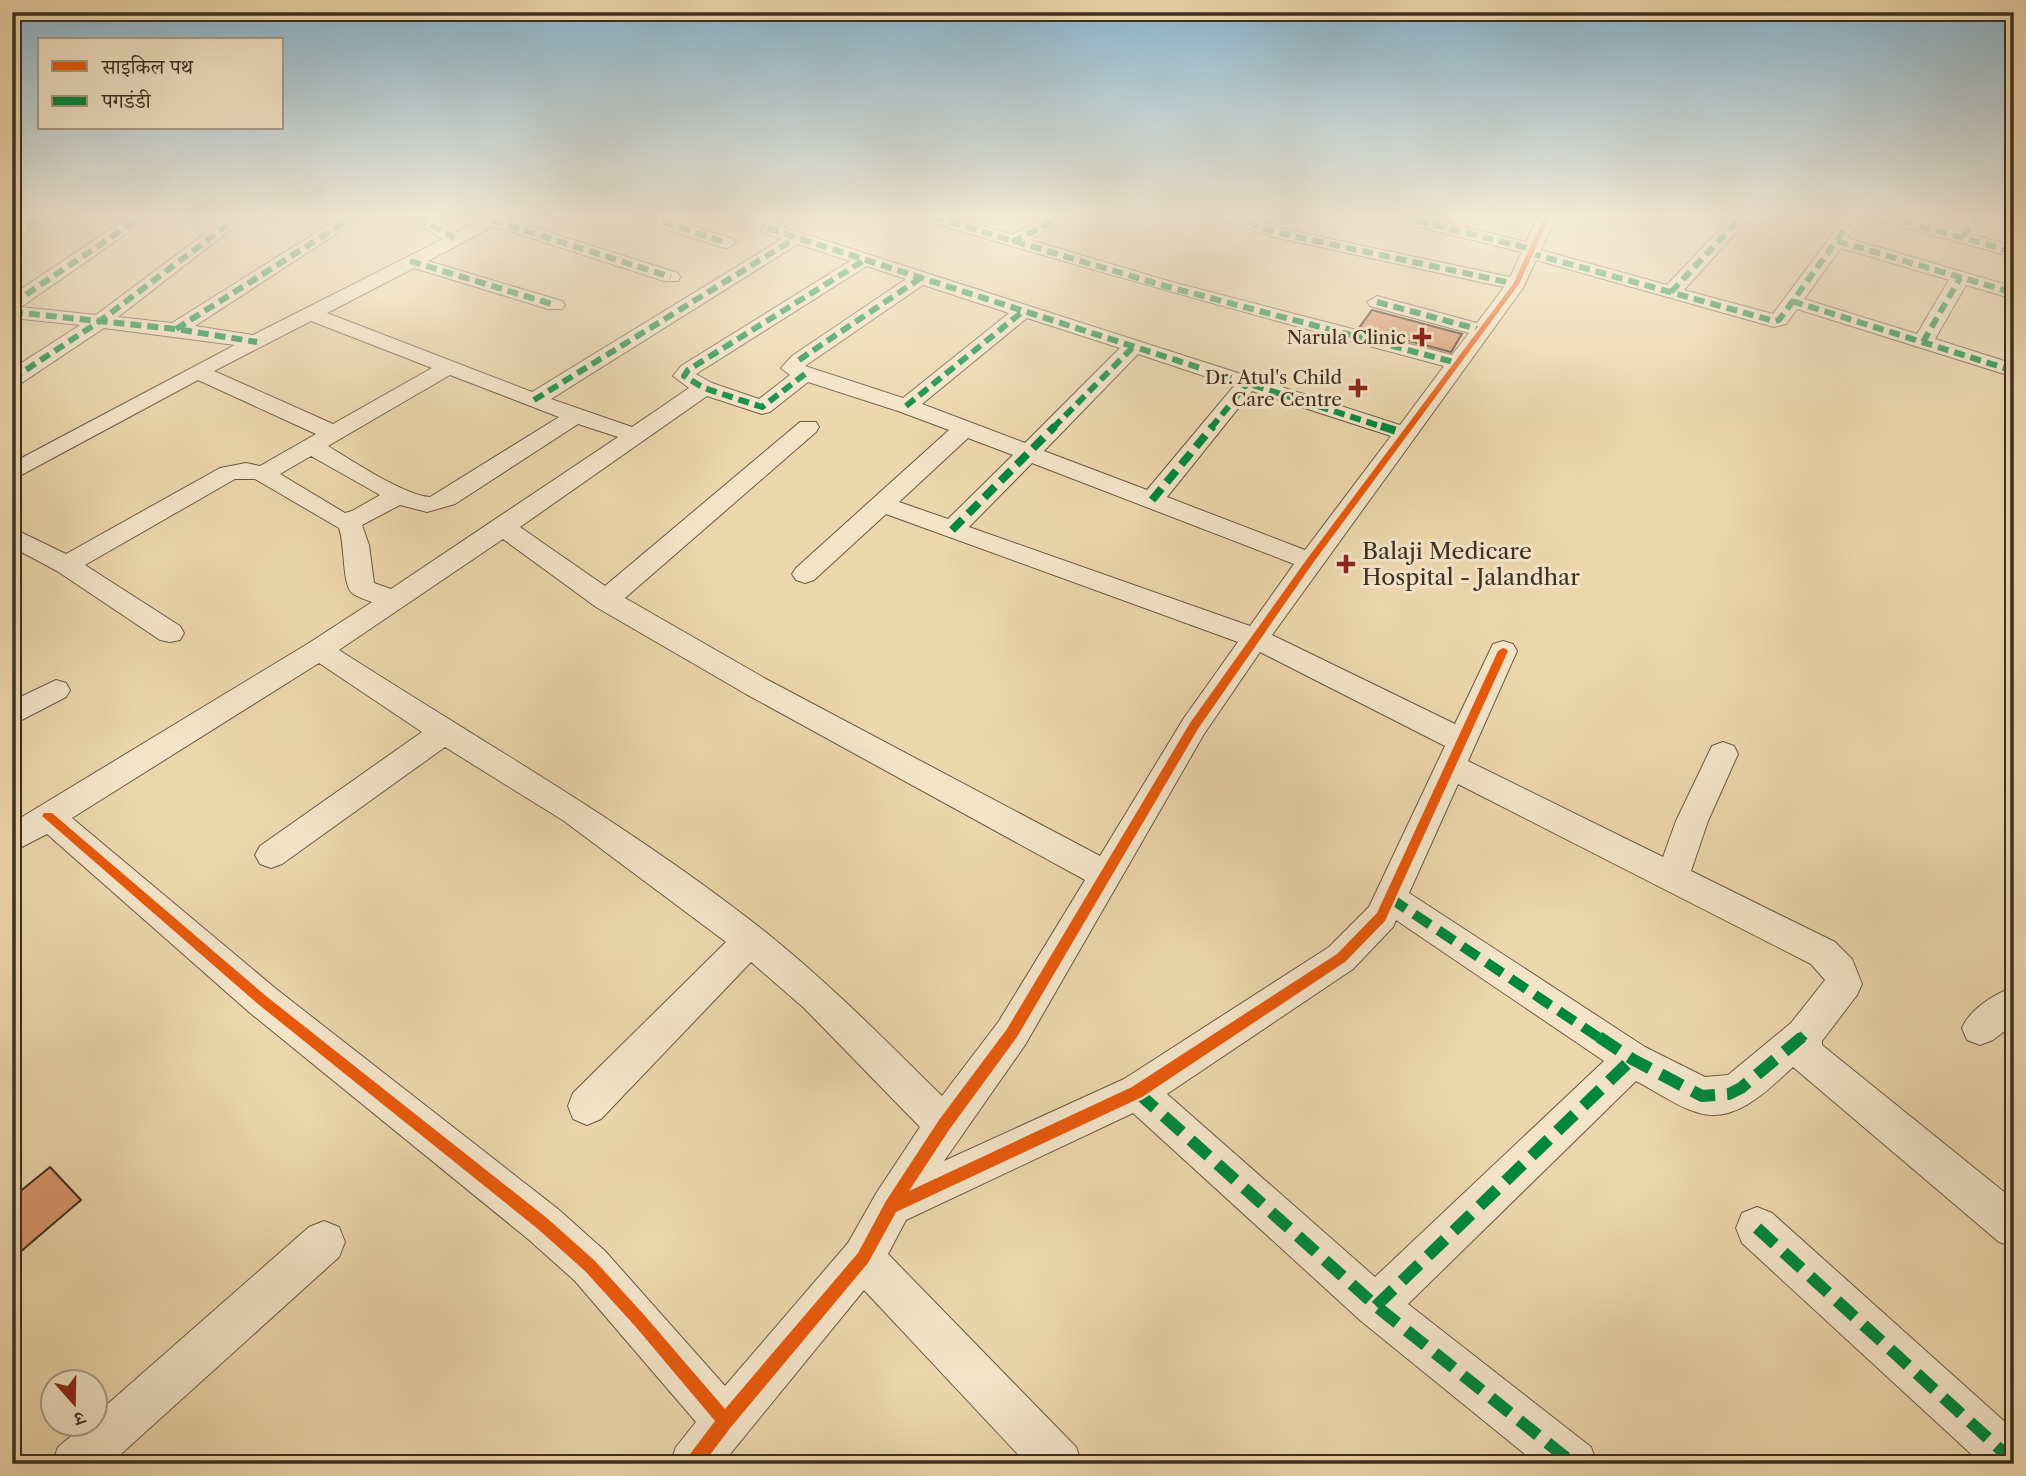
<svg xmlns="http://www.w3.org/2000/svg" width="2026" height="1476" font-family="'Libre Caslon Text','Noto Serif Devanagari',serif">
<style>
.building{fill:#da976c;stroke:#3c2f24;stroke-width:2}
.lines{fill:none;stroke-linecap:round;stroke-linejoin:round}
.minor-casing{stroke:#685946;stroke-width:2}
.minor{fill:#f3e4c8;fill-rule:evenodd}
.quiet-far3{stroke:#00873e;stroke-width:6;stroke-dasharray:11 6;stroke-linecap:butt}
.quiet-far2{stroke:#00873e;stroke-width:8;stroke-dasharray:15 8;stroke-linecap:butt}
.quiet-far1{stroke:#00873e;stroke-width:10;stroke-dasharray:19 10;stroke-linecap:butt}
.quiet{stroke:#00873e;stroke-width:12;stroke-dasharray:24 12;stroke-linecap:butt}
.cycleway-casing{stroke:#f3e4c8;stroke-width:5}
.cycleway{fill:#e8590c;fill-rule:evenodd}
.poi-dot{fill:#8f2418;stroke:#f3e4c8;stroke-width:2.5}
.labels{text-anchor:middle;dominant-baseline:central;stroke-width:6;stroke-linejoin:round;paint-order:stroke}
.far-poi-label{font-size:19px;fill:#3c2f24;stroke:#f3e4c8;text-anchor:end}
.poi-label{font-size:23px;fill:#3c2f24;stroke:#f3e4c8;text-anchor:start}
</style>
<rect width="100%" height="100%" fill="#ecd6ab"/>
<filter id="stains"><feTurbulence type="fractalNoise" baseFrequency=".00286" numOctaves="4"/><feColorMatrix values="0 0 0 0 .2 0 0 0 0 .09 0 0 0 0 .02 0 0 0 .5 -.17"/></filter>
<radialGradient id="worn" r=".72"><stop offset=".6" stop-color="#630" stop-opacity="0"/><stop offset="1" stop-color="#630" stop-opacity=".3"/></radialGradient>
<path class="building" d="M1372 310 1443 329 1462 334 1451 352 1359 328Z
M50 1167 81 1200 12 1259V1198Z"/>
<g class="lines">
<g class="minor-casing">
<path id="minor" d="M32 217H53L12 242V229Z
M129 217H150L21 307 96 315 227 217H247L118 317 172 323 341 217H362L195 326 253 335 443 239 407 217H429L457 232 485 217H508L507 219 678 273 680 277 678 281H664L494 226 428 261 562 301 565 305 562 309H548L414 268 327 313 532 392 782 239 764 233 761 229 774 217H794L783 227 1400 425 1444 366C1271 320 1098 272 927 221L924 217H952L1012 235 1047 217H1070L1030 240 1172 282 1452 355 1469 333 1370 306 1367 302 1377 296 1477 323 1504 287 1274 237 1225 221 1222 217H1248L1279 228 1510 277 1522 252 1394 221 1391 217H1422L1526 242 1538 217H1556L1541 250 1667 285 1731 217H1750L1684 290 1773 314 1839 225 1845 224 1854 229 1847 238 2014 287V299L1966 285 1935 339 2014 364V377L1797 309 1786 324 1774 327 1536 260 1523 288 1272 635 1455 724 1493 644 1503 641 1513 644 1517 651 1468 761 1663 857 1676 821 1712 746 1723 742 1734 746 1738 754 1708 821 1691 871 1835 942 1852 959 1862 984 1857 995 1822 1041V1045L2014 1200V1247L1999 1242 1793 1067C1769 1089 1736 1124 1699 1113 1677 1107 1656 1091 1636 1081L1408 1304 1591 1447 1597 1464H1537L1361 1321 1133 1113 906 1220 888 1254 1076 1447 1082 1464H1027L864 1290 722 1464H670L676 1447 696 1422 575 1281 528 1239 249 1012 47 834 12 852V823L309 643 372 602C366 600 357 597 352 593 342 584 345 544 339 528L255 479H235L85 565 180 626 184 633 180 640 170 642 160 640 57 571 12 547V528L66 554 220 468 246 463 260 466 316 434 198 380 12 480V463L235 345 104 328 20 384 12 385V369L80 325 12 318V295ZM798 244 850 261 681 366 673 376 689 388 632 427 551 399ZM1841 248 1949 280 1917 334 1804 299ZM867 266 906 279 792 356 781 368 790 375 759 399 712 383 696 374ZM923 285 1009 313 903 398 805 366ZM1027 318 1120 348 1025 443 922 404ZM311 321 432 368 333 424 214 371ZM1138 354 1234 386 1147 490 1044 451ZM450 375 559 417 430 497C405 496 351 460 328 446ZM808 382 898 411 949 430 796 568 792 574 796 580 805 583 814 580 886 514 1238 642 1184 718 1100 856 766 679 625 598 816 432 819 427 816 422H800L605 586 520 527 707 396 762 414 770 412ZM1252 391 1391 436 1305 550 1167 497ZM578 424 618 437 391 589 374 583 369 545 362 525 400 505 427 512 455 504ZM968 438 1013 455 948 519 899 502ZM311 456 380 495 352 511 345 513 280 474ZM1032 463 1294 564 1250 626 969 527ZM503 539 596 607 746 694 1085 880 999 1021 942 1096C884 1039 827 981 763 930 630 825 482 742 339 650ZM1260 652 1445 746 1369 907 1329 947 1124 1079 944 1161 1025 1045 1204 734ZM319 663 422 732 260 846 255 855 260 864 271 868 282 864 445 747 564 821 726 942 573 1093 568 1106 573 1119 587 1125 601 1119 751 962 804 1008 920 1127 877 1192 848 1243 725 1386 605 1251 558 1209 275 988 72 818ZM1458 784 1811 964 1825 980 1791 1023 1728 1075 1705 1077 1645 1047 1409 893ZM1396 920 1604 1061 1375 1277 1167 1094 1353 969 1393 927Z
M638 217H665L733 239 736 243 727 248 721 247 641 221Z
M1878 217H1907L2014 246V257L1881 221Z
M56 680 66 683 70 690 66 697 12 725V701Z
M2014 987V1024L1993 1040 1980 1045 1967 1040 1962 1028C1970 1009 1994 994 2014 987Z
M1757 1207 1772 1213 2014 1430V1464H1982L1742 1243 1736 1228 1742 1213Z
M324 1221 339 1227 345 1242 339 1257 110 1464H52L58 1447 86 1424H94V1416L309 1227Z"/>
</g>
<use href="#minor" class="minor"/>
<path class="quiet-far3" d="M416 217 455 238
M647 217 727 243
M785 217 770 229 1386 428
M933 217 1165 286 1457 363
M1231 217 1274 232 1516 284
M1400 217 1532 249
M1887 217 2014 252
M12 219 38 221
M492 220 671 277
M12 237 44 217
M1962 237 1977 217
M1837 241 2014 293
M1012 242 1061 217
M1530 253 1774 321 1779 320 1845 229
M410 261 555 305
M1671 292 1741 217
M1792 301 2014 371
M1377 302 1481 330
M12 304 141 217
M12 312 176 329 257 342
M176 329 353 217
M1923 342 1960 278
M799 360 919 279
M805 374 762 407 704 388 684 376 688 370 863 261
M12 379 100 321 238 217
M534 400 794 239
M906 406 1022 312
M1053 428 1132 348
M1211 428 1246 385"/>
<path class="quiet-far2" d="M1381 426 1406 434
M1152 500 1213 426
M952 530 1055 426"/>
<path class="quiet-far1" d="M1390 898 1601 1039
M1800 1039 1804 1035"/>
<path class="quiet" d="M1599 1037 1632 1059 1702 1096 1729 1094 1741 1088 1802 1037
M1137 1092 1376 1306 1574 1464
M1757 1228 2014 1462
M1376 1306 1632 1059"/>
<g class="cycleway-casing">
<path id="cycleway" d="M1544 217H1550L1519 284 1313 563 1198 729 1017 1037 949 1130 909 1191 1132 1087 1337 954 1377 913 1498 651 1503 648 1506 649 1508 651 1385 921 1345 962 1142 1097 896 1212 868 1263 731 1427 703 1464H685L687 1458 715 1421 635 1326 585 1271 538 1229 258 1004 42 816 44 813H52L266 996 548 1219 595 1261 645 1316 725 1409 858 1253 886 1201 939 1120 1007 1029 1190 723 1307 559 1513 284Z"/>
</g>
<use href="#cycleway" class="cycleway"/>
</g>
<linearGradient id="sky" x2="0" y2="1"><stop stop-color="#88b6d1"/><stop offset="0.51" stop-color="#f6edd9"/><stop offset="1" stop-color="#f6edd9" stop-opacity="0"/></linearGradient>
<rect width="2026" height="424" fill="url(#sky)"/>
<g class="poi-dot">
<path d="M1418.5 326.5h7v7h7v7h-7v7h-7v-7h-7v-7h7z"/>
<path d="M1354.5 377.5h7v7h7v7h-7v7h-7v-7h-7v-7h7z"/>
<path d="M1342.5 553.5h7v7h7v7h-7v7h-7v-7h-7v-7h7z"/>
</g>
<g class="labels">
<g class="far-poi-label">
<text x="1406" y="337">Narula Clinic</text>
<text x="1342" y="377">Dr. Atul's Child<tspan x="1342" dy="22">Care Centre</tspan></text>
</g>
<g class="poi-label">
<text x="1362" y="551">Balaji Medicare<tspan x="1362" dy="26">Hospital - Jalandhar</tspan></text>
</g>
</g>
<rect width="2026" height="1476" fill="none" stroke="#ecd6ab" stroke-width="42"/>
<rect x="14" y="14" width="1998" height="1448" fill="none" stroke="#3c2f24" stroke-width="3.5"/>
<rect x="21" y="21" width="1984" height="1434" fill="none" stroke="#3c2f24" stroke-width="2"/>
<rect x="38" y="38" width="245" height="91" fill="#f3e4c8" stroke="#aa9c86" stroke-width="2"/>
<rect x="52" y="61" width="35" height="10" fill="#e8590c" stroke="#aa9c86" stroke-width="2"/>
<text x="102" y="74" font-size="21" fill="#3c2f24">साइकिल पथ</text>
<rect x="52" y="96" width="35" height="10" fill="#00873e" stroke="#aa9c86" stroke-width="2"/>
<text x="102" y="108" font-size="21" fill="#3c2f24">पगडंडी</text>
<g transform="translate(74 1403) rotate(160)"><circle r="33" fill="#f3e4c8" stroke="#aa9c86" stroke-width="2"/>
<path d="M0-5L12 26L0 18L-12 26Z" fill="#8f2418"/>
<text y="-10" font-size="19" font-weight="bold" text-anchor="middle" fill="#3c2f24">उ</text>
</g>
<rect width="100%" height="100%" filter="url(#stains)"/>
<rect width="100%" height="100%" fill="url(#worn)"/>
</svg>
